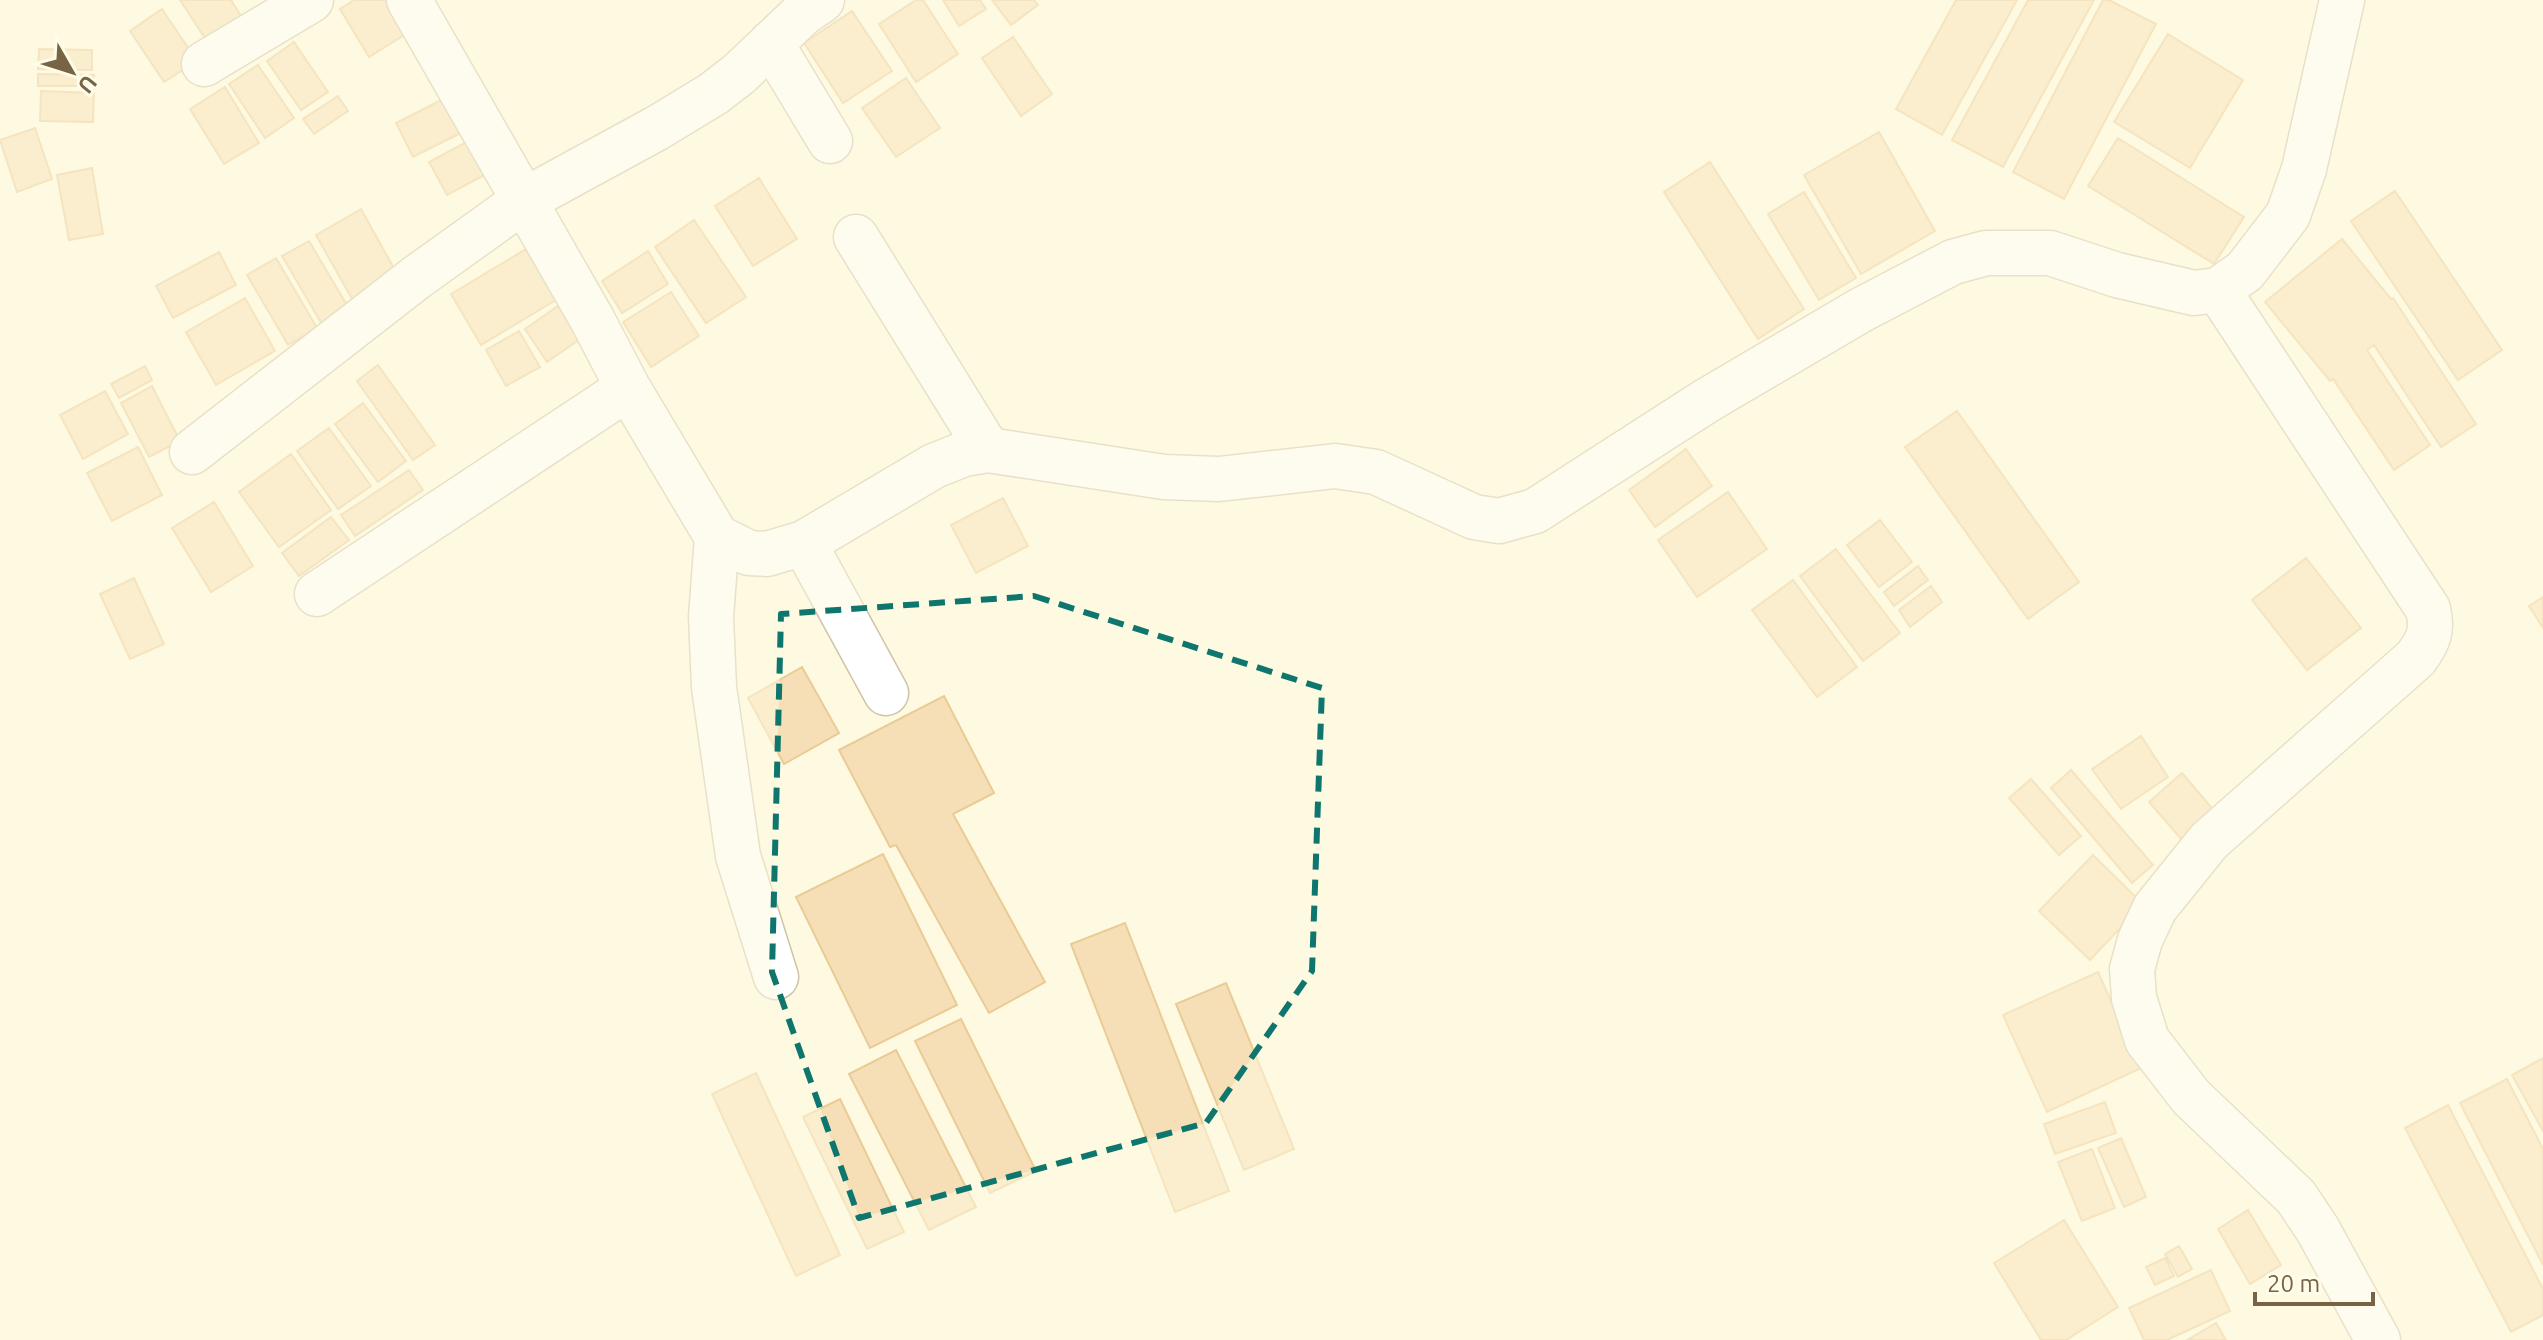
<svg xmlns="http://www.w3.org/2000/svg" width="2543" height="1340" font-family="Ubuntu,sans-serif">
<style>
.building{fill:#f6dfb6;stroke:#eacb95;stroke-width:2}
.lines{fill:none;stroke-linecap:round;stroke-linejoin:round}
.street-casing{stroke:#d0c3a7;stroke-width:47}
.street{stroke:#fff;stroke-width:44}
.marked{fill:none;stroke:#0f766e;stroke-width:6;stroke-dasharray:16 10;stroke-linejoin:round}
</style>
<rect width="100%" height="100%" fill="#fefae1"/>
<path class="building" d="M180 0H231L249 29 214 52Z
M354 0H400L417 27 369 57 340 9Z
M916 0H923L958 54 916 82 879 24Z
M943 0H980L986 9 959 26Z
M992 0H1034L1038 5 1011 25Z
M1956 0H2017L1942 135 1896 109Z
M2028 0H2094L2003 167 1952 140Z
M2103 0H2109L2156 24 2064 199 2013 172Z
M162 9 197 61 164 82 130 31Z
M852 11 892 71 843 103 804 43Z
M2168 34 2243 80 2190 168 2114 122Z
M1013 37 1052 94 1021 116 982 58Z
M294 42 328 92 301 110 267 61Z
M39 49 92 50V70L38 69Z
M258 65 294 118 265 138 229 84Z
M38 74 94 75V86H38Z
M906 78 940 128 896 157 862 108Z
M225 87 259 143 224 164 190 109Z
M41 91 94 93 93 122 40 121Z
M451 95 469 129 413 157 396 123Z
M338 96 348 111 314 134 303 119Z
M35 128 52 179 17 192 0 140Z
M1879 132 1935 231 1861 274 1804 175Z
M476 137 494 170 447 195 429 162Z
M2118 138 2244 217 2214 264 2088 186Z
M1710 162 1804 309 1758 339 1664 192Z
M92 168 103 234 69 240 57 175Z
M759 178 797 239 753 266 715 206Z
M2395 191 2502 350 2458 380 2351 221Z
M1804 192 1856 278 1819 300 1768 214Z
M361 209 401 281 356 306 316 235Z
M694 220 746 297 706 323 655 247Z
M2342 239 2391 299 2393 298 2476 424 2441 447 2374 345 2367 350 2430 445 2394 470 2333 379 2330 381 2265 302Z
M309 241 351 312 324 328 282 256Z
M526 249 556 300 481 345 451 294Z
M648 251 668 284 622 313 602 281Z
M219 252 236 285 173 318 156 286Z
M276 258 317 328 288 345 247 275Z
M671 292 699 336 651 367 623 322Z
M245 298 275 351 216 385 186 332Z
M558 306 580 339 547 362 525 329Z
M519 331 540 367 506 386 486 350Z
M378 365 435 445 413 460 357 381Z
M145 366 152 380 119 398 111 384Z
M152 386 180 441 149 457 121 403Z
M105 391 128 434 83 459 60 415Z
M363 403 406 461 378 482 335 424Z
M1957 411 2079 582 2028 619 1905 447Z
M329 428 371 486 338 509 297 451Z
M138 447 162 495 112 521 87 473Z
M1686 449 1712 486 1655 527 1629 490Z
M291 454 331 510 279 547 239 492Z
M409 470 423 490 355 536 341 515Z
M1728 492 1767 549 1697 597 1658 540Z
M1003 498 1028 546 976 573 951 525Z
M214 502 253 566 211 592 172 528Z
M331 517 349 540 299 576 282 553Z
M1880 520 1912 562 1879 587 1847 545Z
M1836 549 1900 633 1863 661 1800 576Z
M2306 558 2361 628 2307 670 2252 600Z
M1918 566 1928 580 1894 606 1884 592Z
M134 578 164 644 130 659 100 594Z
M1793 580 1857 667 1817 697 1752 610Z
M1931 586 1942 602 1910 627 1899 610Z
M2543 597V628L2529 606Z
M802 667 839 733 784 764 748 698Z
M944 696 994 793 953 814 1045 982 989 1013 896 845 890 847 839 750Z
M2141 736 2168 777 2121 809 2092 769Z
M2071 770 2153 865 2132 883 2051 788Z
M2182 773 2216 813 2183 841 2149 802Z
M2031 779 2081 836 2059 855 2009 798Z
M883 854 957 1005 870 1048 796 897Z
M2093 855 2143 904 2090 960 2039 911Z
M1125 923 1229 1191 1175 1212 1071 944Z
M2098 972 2141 1068 2047 1112 2003 1015Z
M1226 983 1294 1149 1244 1170 1176 1004Z
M961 1019 1036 1171 990 1193 915 1041Z
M896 1050 976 1207 929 1230 849 1074Z
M2543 1058V1131L2512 1075Z
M756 1073 840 1255 796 1276 712 1094Z
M2507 1079 2543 1149V1265L2460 1103Z
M840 1099 904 1232 867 1249 803 1117Z
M2105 1102 2116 1133 2055 1154 2044 1124Z
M2448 1105 2543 1289V1315L2511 1332 2405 1128Z
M2121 1138 2146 1197 2124 1207 2098 1148Z
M2092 1149 2115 1208 2082 1221 2058 1162Z
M2248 1210 2281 1265 2250 1284 2218 1229Z
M2064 1220 2118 1307 2066 1340H2041L1994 1263Z
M2179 1246 2192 1269 2178 1277 2165 1254Z
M2165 1258 2174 1276 2155 1285 2146 1267Z
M2211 1270 2230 1311 2167 1340H2144L2129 1308Z
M2216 1323 2226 1340H2187Z"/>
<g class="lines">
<g class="street-casing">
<path id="street" d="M409 0 592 319 628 388 717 537 749 553 767 554 804 543 934 466 964 454 988 450 1164 477 1219 479 1335 466 1376 472 1474 517 1499 521 1535 511 1706 401 1861 310 1953 262 1986 253H2050L2117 275 2194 293 2218 290 2245 271 2288 215 2304 169 2342 0
M771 43 830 141
M204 64 311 0
M856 237 988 450
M2218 290 2428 609C2433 630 2429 640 2416 658L2209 841 2155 908 2140 940 2132 969 2134 998 2147 1040 2191 1097 2296 1197 2318 1230 2378 1340
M192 452 417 277 523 201 657 128 713 94 739 74 803 13 822 0
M717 537 711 617 714 687 738 856 776 977
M804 543 886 693
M317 594 628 388"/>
</g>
<use href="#street" class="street"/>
</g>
<path d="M0 0H2543V1340H0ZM1034 596 1322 688 1312 971 1206 1123 859 1218 772 972 781 614Z" fill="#fefae1" fill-opacity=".55" fill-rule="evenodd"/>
<path class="marked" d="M1034 596 1322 688 1312 971 1206 1123 859 1218 772 972 781 614Z"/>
<g transform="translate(72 72) rotate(129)" stroke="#fffce9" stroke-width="6" paint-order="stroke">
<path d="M0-6L14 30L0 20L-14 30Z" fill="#786445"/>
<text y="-12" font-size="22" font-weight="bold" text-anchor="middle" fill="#786445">U</text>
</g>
<path d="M2255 1292v12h118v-12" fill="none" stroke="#786445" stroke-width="4"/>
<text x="2267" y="1292" font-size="24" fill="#786445" stroke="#fffce9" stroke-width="6" paint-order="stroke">20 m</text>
</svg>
